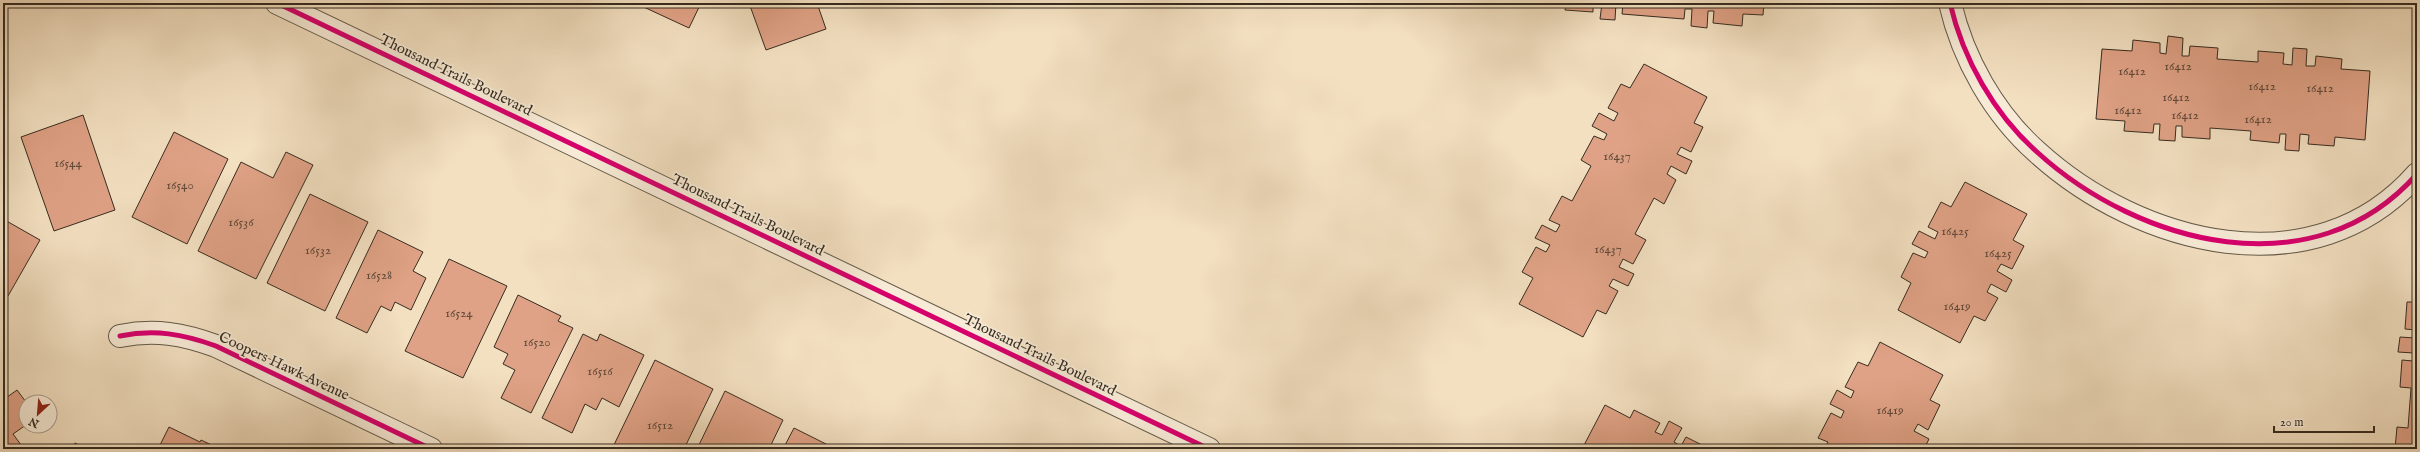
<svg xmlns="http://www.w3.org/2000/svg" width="2420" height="452" font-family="'IM FELL English',serif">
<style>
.building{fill:#e0a286;stroke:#362c20}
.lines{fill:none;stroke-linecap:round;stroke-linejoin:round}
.street-casing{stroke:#655948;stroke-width:24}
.street{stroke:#f7ebd7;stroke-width:22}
.cycleway-casing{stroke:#f7ebd7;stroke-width:8}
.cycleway{stroke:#d6006c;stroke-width:5}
.labels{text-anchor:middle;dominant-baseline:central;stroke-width:3.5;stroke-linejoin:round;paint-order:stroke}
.number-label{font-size:13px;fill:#604a3a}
.street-label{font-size:15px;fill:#362c20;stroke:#f7ebd7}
</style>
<rect width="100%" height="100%" fill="#f3e0c1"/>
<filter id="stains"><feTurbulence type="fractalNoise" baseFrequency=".005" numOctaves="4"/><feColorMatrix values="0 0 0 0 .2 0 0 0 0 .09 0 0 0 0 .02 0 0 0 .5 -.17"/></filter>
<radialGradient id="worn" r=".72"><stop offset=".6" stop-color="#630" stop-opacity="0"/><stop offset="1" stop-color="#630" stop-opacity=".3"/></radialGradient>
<path class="building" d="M635 3H701L689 28Z
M749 3H817L826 29 766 50Z
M1566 3H1593V12L1565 10Z
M1602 3H1616L1615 20 1600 19Z
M1619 3H1764L1763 15 1743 14 1742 26 1713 23 1714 11H1708L1707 28 1691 26 1692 9H1685L1684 19 1622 14 1623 4Z
M2168 36 2183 38 2182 56H2189L2190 46 2218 48 2217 59 2258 62V51L2284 53 2283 64 2292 65 2293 48 2307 49 2306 66H2315L2316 56 2342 59 2341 69 2370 71 2365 140 2335 137 2334 146 2308 144 2309 135 2300 134 2299 151 2285 150 2286 134H2280L2279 143 2250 140 2251 131 2210 128V139L2182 137V126H2176L2175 141 2159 140 2160 124H2154L2153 133 2124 131 2125 121 2096 119 2102 49 2132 51 2133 40 2160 43V53L2166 54Z
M1644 64 1707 97 1694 123 1703 127 1691 152 1681 147 1677 154 1692 161 1686 174 1671 166 1667 174 1676 180 1664 204 1654 198 1635 234 1646 240 1633 264 1623 259 1619 267 1634 274 1628 286 1613 279 1609 286 1618 291 1606 314 1597 310 1583 337 1519 304 1533 278 1522 272 1536 247 1546 252 1550 245 1535 238 1542 225 1556 232 1560 225 1549 220 1562 196 1572 201 1591 166 1581 160 1594 136 1604 140 1607 134 1592 126 1599 113 1614 121 1618 113 1608 108 1621 84 1630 88Z
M83 115 115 210 54 231 21 137Z
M174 132 228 159 187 244 132 217Z
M286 152 313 165 256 279 198 251 241 162 273 178Z
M1965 182 2027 214 2013 240 2024 246 2012 269 2001 264 1997 271 2012 280 2006 292 1991 284 1987 292 1998 298 1985 321 1974 316 1960 343 1898 310 1911 283 1901 277 1913 253 1925 258 1928 252 1912 244 1919 231 1935 239 1938 232 1928 227 1941 202 1951 207Z
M310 194 368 222 325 311 267 283Z
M3 219 40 240 8 296 3 293Z
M378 230 423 252 413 271 426 278 411 310 395 302 391 311 381 306 367 333 336 318Z
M449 259 507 286 463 378 405 351Z
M518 295 561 316 558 321 573 328 531 413 501 398 515 370 503 364 508 354 494 347Z
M2407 302H2417V449H2395L2397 427 2408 428 2411 388 2400 387 2402 360 2413 361 2414 353 2398 352 2400 337 2415 338 2416 330 2405 329Z
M3 320H5L4 353H3Z
M583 334 597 341 600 334 644 355 619 407 602 398 596 410 585 404 572 433 542 418Z
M1880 342 1943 375 1930 400 1940 405 1928 430 1918 424 1914 431 1929 439 1924 449H1917L1907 444 1904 449H1824L1828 442 1818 438 1831 413 1841 418 1844 411 1830 404 1837 390 1851 398 1854 391 1845 387 1858 362 1868 366Z
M655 360 713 389 684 449H612Z
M17 390 26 402V425L13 434 24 449H3V400Z
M725 391 783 420 769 449H697Z
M1605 405 1630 418 1634 410 1660 423 1655 432 1662 435 1669 421 1682 428 1674 442 1681 446 1686 437 1710 449H1582Z
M169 427 200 442 201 440 220 449H158Z
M794 428 836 449H783Z
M75 443 87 449H72Z"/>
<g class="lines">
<g class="street-casing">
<path id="street" d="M277 3 1209 449
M1950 3C1963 59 1994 114 2037 152 2139 245 2314 291 2417 174
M120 336C155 329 183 334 216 346L431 449"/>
</g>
<use href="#street" class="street"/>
<g class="cycleway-casing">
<path id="cycleway" d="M277 3 1209 449
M1950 3C1963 59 1994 114 2037 152 2139 245 2314 291 2417 174
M120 336C155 329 183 334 216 346L431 449"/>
</g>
<use href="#cycleway" class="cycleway"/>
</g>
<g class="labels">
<g class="number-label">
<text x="2178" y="66">16412</text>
<text x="2132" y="71">16412</text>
<text x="2262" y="86">16412</text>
<text x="2320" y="88">16412</text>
<text x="2176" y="97">16412</text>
<text x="2128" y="110">16412</text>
<text x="2185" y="115">16412</text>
<text x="2258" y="119">16412</text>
<text x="1617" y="156">16437</text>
<text x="68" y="163">16544</text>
<text x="180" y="185">16540</text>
<text x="241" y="222">16536</text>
<text x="1955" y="231">16425</text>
<text x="1608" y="249">16437</text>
<text x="318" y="250">16532</text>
<text x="1998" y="253">16425</text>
<text x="379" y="275">16528</text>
<text x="1957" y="306">16419</text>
<text x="459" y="313">16524</text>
<text x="537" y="342">16520</text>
<text x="600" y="371">16516</text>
<text x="1890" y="410">16419</text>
<text x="660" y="425">16512</text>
</g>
<g class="street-label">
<text transform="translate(456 75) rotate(26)">Thousand Trails Boulevard</text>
<text transform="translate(748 215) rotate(26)">Thousand Trails Boulevard</text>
<text transform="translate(1040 355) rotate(26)">Thousand Trails Boulevard</text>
<text transform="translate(284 366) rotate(25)">Coopers Hawk Avenue</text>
</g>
</g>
<rect width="2420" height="452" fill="none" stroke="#f3e0c1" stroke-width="16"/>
<rect x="4" y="4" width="2412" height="444" fill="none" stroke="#362c20" stroke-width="2"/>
<rect x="8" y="8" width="2404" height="436" fill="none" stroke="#362c20"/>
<g transform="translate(38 414) rotate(206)"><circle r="19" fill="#f7ebd7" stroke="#aa9f8e"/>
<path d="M0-3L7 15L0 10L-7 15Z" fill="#8f2418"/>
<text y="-6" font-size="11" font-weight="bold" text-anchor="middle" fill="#362c20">N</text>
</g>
<path d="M2274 426v6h100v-6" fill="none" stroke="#362c20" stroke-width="2"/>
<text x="2280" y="426" font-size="12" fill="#362c20" stroke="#f7ebd7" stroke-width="3" paint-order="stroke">20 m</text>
<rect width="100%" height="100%" filter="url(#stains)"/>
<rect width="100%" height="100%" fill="url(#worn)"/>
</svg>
